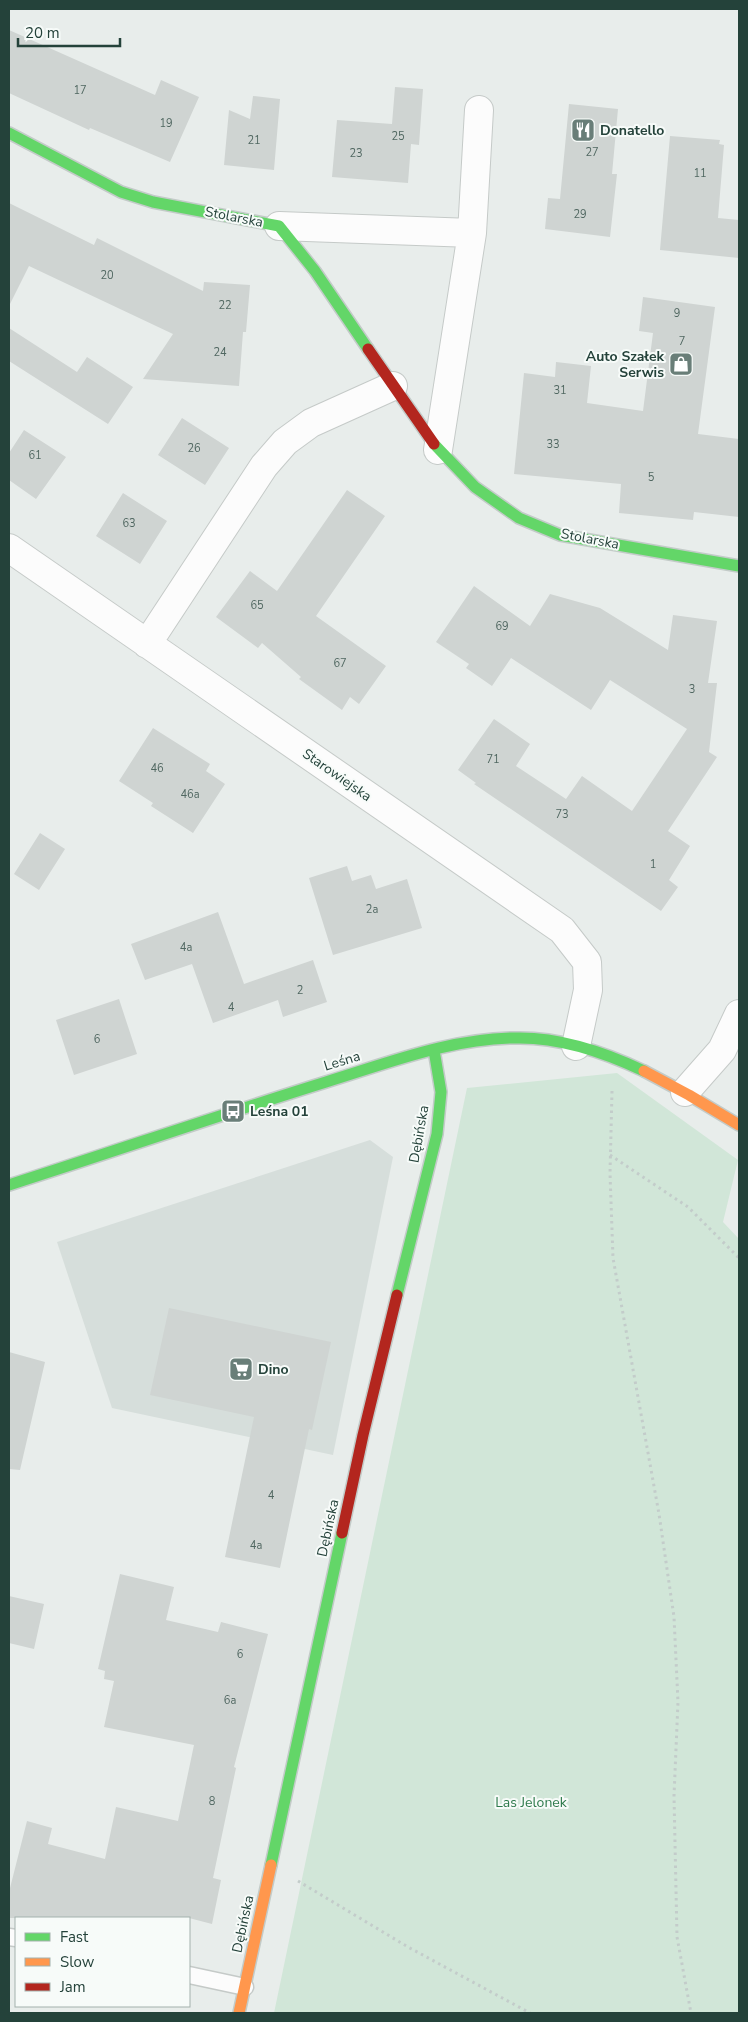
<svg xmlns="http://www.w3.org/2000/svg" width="748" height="2022" font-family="'Nunito Sans',sans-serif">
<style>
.built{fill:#d6dedb}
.green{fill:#d1e6d8}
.building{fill:#cfd4d2}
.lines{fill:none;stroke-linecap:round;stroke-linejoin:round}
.lane-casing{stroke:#c5cac8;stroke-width:19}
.street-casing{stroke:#c5cac8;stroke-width:30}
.fast-casing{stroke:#c3cbc8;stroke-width:14}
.slow-casing{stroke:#c3cbc8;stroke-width:14}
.jam-casing{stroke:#c3cbc8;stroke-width:14}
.path{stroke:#c3ccca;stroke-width:3;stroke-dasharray:2.5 4;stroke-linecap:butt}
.lane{stroke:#fcfcfc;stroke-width:16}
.street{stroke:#fcfcfc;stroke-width:28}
.fast{stroke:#63d668;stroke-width:11}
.slow{stroke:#ff974d;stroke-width:11}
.jam{stroke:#b3261e;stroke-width:11}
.labels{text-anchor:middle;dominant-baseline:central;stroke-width:4;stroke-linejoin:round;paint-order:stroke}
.number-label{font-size:11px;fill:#506761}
.poi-label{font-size:14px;font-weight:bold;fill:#24423a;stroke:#f7fbf9;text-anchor:start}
.street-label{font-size:14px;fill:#24423a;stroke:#f7fbf9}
.park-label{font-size:14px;fill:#2d7a4b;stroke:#f7fbf9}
</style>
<rect width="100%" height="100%" fill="#e8edeb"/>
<path class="built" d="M370 1140 393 1157 333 1455 112 1408 57 1242Z"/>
<path class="green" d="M617 1073 738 1160 723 1222 739 1239V2013H274L467 1088Z"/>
<path class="building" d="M9 30 155 95 161 80 199 97 170 162 90 128 89 130 9 93Z
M395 87 423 89 419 145 411 144 408 183 332 177 337 120 392 124Z
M253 96 280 99 274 170 224 165 229 110 250 119Z
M569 104 618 109 612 174H617L610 237 545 229 548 198 560 199Z
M670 136 720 140 719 144 724 145 718 218 739 220V258L660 250Z
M9 203 94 245 97 238 203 291 204 282 250 285 246 332H243L239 386 143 379 173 334 29 266 9 306Z
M643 297 715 307 698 434 739 439V517L694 512 693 520 619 513 621 484 514 474 524 373 555 377 556 362 591 366 587 403 643 411 653 333 639 331Z
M9 328 77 372 87 357 133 387 108 424 9 361Z
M182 418 229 448 205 485 158 455Z
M24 430 66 457 36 499 9 480V453Z
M347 490 385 516 316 616 386 666 359 704 350 697 342 710 299 679 301 677 262 643 258 648 216 617 250 571 277 591Z
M123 493 167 521 140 564 96 536Z
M474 586 530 626 550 594 600 608 668 650 673 615 717 621 708 683H717L709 752 717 757 668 831 690 846 669 880 678 887 661 911 474 784 476 783 458 770 494 719 530 744 516 766 566 799 582 776 632 811 687 729 610 680 591 710 511 658 492 686 466 668 469 664 436 642Z
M153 728 210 764 206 771 225 784 193 833 151 806 153 803 119 781Z
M40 833 65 849 39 890 14 874Z
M347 866 352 881 371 875 376 889 407 879 422 928 333 955 309 878Z
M218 912 244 984 313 960 327 1002 283 1017 278 1000 213 1023 192 964 145 980 131 944Z
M119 999 137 1054 74 1075 56 1020Z
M169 1308 331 1342 312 1430 309 1429 280 1568 225 1557 254 1417 150 1395Z
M9 1352 45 1362 20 1470 9 1469Z
M120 1574 174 1587 166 1620 218 1632 221 1622 268 1634 234 1767 236 1768 213 1878 221 1880 212 1924 189 1918H9V1892L27 1821 52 1828 48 1844 105 1859 116 1807 178 1821 194 1745 104 1727 114 1681 104 1679 105 1671 98 1669Z
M9 1596 44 1604 34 1649 9 1643Z"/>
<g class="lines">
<g class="lane-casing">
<path id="lane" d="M9 1937 16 1938
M189 1975 245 1987"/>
</g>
<g class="street-casing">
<path id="street" d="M279 226 472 233
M438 450 472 233 479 110
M9 548 562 930 587 962 588 990 576 1046
M147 644 264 466 285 442 311 423 393 386
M685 1092 722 1050 739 1014"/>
</g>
<g class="fast-casing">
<path id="fast" d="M9 133 121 192 153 202 279 226 315 271 368 349
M434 444 475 487 519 518 560 535 739 566
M9 1185C115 1151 220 1115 326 1082 388 1063 454 1037 520 1038 562 1038 606 1053 644 1071
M397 1295 437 1134 441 1092 434 1050
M271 1865 342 1533"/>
</g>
<g class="slow-casing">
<path id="slow" d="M644 1071 689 1095 739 1125
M239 2013 271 1865"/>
</g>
<g class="jam-casing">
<path id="jam" d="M368 349 434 444
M342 1533 363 1435 397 1295"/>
</g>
<path class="path" d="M612 1091 610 1173 613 1258 659 1514 674 1617 678 1702 674 1796 677 1937 691 2013
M610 1155 688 1207 739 1258
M298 1881 408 1947 530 2013"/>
<use href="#lane" class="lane"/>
<use href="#street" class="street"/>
<use href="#fast" class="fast"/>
<use href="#slow" class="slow"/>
<use href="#jam" class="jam"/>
</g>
<defs>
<g id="restaurant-square" transform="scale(1.25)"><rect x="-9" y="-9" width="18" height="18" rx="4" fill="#697e78" stroke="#f7fbf9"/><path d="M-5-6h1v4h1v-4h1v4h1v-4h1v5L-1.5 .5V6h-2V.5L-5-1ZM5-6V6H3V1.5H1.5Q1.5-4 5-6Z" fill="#fff"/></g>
<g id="shop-square" transform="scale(1.25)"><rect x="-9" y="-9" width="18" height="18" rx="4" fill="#697e78" stroke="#f7fbf9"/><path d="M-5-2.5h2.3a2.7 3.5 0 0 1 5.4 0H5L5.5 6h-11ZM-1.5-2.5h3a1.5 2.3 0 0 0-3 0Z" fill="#fff"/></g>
<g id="bus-square" transform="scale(1.25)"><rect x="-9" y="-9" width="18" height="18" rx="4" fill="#697e78" stroke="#f7fbf9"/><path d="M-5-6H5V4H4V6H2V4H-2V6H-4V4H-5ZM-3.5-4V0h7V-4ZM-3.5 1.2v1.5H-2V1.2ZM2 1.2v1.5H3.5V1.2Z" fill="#fff"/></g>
<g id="supermarket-square" transform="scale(1.25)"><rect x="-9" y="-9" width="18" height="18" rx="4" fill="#697e78" stroke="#f7fbf9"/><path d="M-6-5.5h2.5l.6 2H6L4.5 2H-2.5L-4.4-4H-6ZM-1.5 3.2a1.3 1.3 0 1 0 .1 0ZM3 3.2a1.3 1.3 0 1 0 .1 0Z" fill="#fff"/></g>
</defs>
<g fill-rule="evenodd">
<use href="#restaurant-square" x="583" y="130"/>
<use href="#shop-square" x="681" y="364"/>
<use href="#bus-square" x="233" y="1111"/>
<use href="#supermarket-square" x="241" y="1369"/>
</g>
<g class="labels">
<g class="number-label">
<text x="80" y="90">17</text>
<text x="166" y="123">19</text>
<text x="398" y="136">25</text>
<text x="254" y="140">21</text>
<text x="592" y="152">27</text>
<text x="356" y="153">23</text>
<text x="700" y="173">11</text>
<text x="580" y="214">29</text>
<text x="107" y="275">20</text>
<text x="225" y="305">22</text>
<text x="677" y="313">9</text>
<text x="682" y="341">7</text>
<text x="220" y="352">24</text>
<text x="560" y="390">31</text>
<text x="553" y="444">33</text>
<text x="194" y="448">26</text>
<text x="35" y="455">61</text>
<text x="651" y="477">5</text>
<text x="129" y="523">63</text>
<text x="257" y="605">65</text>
<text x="502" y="626">69</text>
<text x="340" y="663">67</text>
<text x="692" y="689">3</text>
<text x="493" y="759">71</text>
<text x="157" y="768">46</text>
<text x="190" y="794">46a</text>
<text x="562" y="814">73</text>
<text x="653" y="864">1</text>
<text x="372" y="909">2a</text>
<text x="186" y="947">4a</text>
<text x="300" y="990">2</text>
<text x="231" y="1007">4</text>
<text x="97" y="1039">6</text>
<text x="271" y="1495">4</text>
<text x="256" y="1545">4a</text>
<text x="240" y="1654">6</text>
<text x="230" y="1700">6a</text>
<text x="212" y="1801">8</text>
</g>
<g class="poi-label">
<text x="600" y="130">Donatello</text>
<text x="664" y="356" text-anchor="end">Auto Szałek<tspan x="664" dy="16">Serwis</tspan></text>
<text x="250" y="1111">Leśna 01</text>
<text x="258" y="1369">Dino</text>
</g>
<g class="street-label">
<text transform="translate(234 217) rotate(11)">Stolarska</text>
<text transform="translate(590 539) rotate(11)">Stolarska</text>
<text transform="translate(337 775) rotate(35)">Starowiejska</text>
<text transform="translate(342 1061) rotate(-17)">Leśna</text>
<text transform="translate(419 1134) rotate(-80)">Dębińska</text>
<text transform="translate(328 1528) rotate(-78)">Dębińska</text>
<text transform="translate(243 1924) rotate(-78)">Dębińska</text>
</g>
<g class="park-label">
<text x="531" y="1802">Las Jelonek</text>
</g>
</g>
<rect width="748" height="2022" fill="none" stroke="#24423a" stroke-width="20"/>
<rect x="15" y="1917" width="175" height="90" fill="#f7fbf9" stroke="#a3b1ad"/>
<rect x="25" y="1933" width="25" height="8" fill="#63d668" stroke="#a3b1ad"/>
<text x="60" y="1942" font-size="15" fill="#24423a">Fast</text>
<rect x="25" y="1958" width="25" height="8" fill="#ff974d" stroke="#a3b1ad"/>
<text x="60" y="1967" font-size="15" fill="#24423a">Slow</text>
<rect x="25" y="1983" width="25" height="8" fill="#b3261e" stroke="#a3b1ad"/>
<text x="60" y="1992" font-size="15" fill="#24423a">Jam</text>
<path d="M18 38v8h102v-8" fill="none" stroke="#24423a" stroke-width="2.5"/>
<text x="25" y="38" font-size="15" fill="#24423a" stroke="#f7fbf9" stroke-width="4" paint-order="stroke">20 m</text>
</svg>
